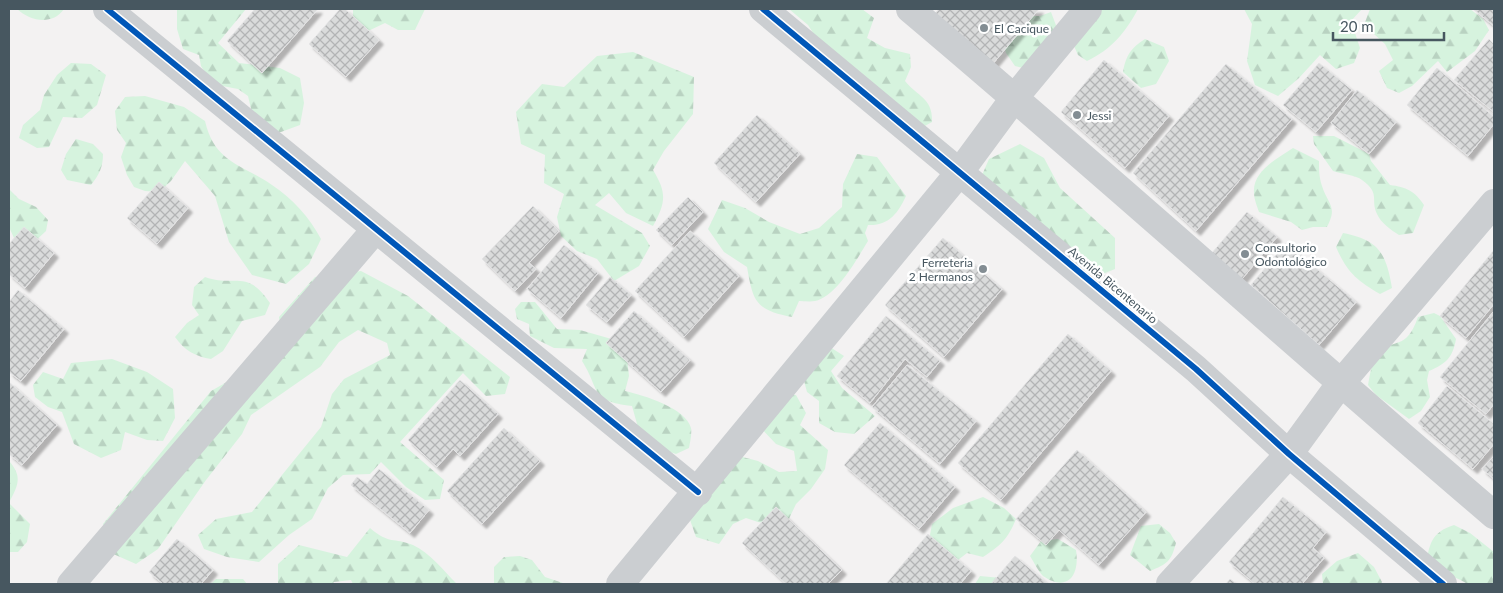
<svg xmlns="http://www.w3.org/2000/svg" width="1503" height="593" font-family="Lato,sans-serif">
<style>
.forest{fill:url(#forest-firs)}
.building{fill:url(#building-cross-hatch);stroke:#e4e4e5;filter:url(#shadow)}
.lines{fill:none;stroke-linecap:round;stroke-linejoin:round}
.minor{stroke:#cbced1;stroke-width:28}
.cycleway-casing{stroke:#fff;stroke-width:9}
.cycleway{stroke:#0057b8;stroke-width:6}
.poi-dot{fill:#838d93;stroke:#fff;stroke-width:2}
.labels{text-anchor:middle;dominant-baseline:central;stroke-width:5;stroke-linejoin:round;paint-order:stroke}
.poi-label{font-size:12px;fill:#475760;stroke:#fff;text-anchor:start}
.street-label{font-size:12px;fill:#475760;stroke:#fff}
</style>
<defs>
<pattern id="forest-firs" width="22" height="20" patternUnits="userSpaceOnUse" patternTransform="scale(1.25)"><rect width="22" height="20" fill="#d6f3de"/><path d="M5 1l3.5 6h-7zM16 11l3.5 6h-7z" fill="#b9d2c1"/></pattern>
<pattern id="building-cross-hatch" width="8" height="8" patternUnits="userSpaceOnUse" patternTransform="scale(1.25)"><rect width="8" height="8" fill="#dadbdb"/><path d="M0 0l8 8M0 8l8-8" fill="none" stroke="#b3b4b5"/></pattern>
<filter id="shadow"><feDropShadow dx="4.5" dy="4.5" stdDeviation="1" flood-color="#0004"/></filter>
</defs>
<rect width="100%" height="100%" fill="#f3f2f2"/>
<path class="forest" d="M17 9H64C52 26 30 21 17 9Z
M177 9H246L218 43 239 63 280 68 300 78 304 103 300 125 281 132H268L252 113 248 96 238 89 212 84 201 66 199 55 183 49 177 29Z
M353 9H425L415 30H398L385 23 366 32 353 24Z
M789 9H862L874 18 867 38 885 48 910 54 911 67 905 81C918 97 933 98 932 122L923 127 817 39 808 25Z
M1101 9H1138C1125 33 1112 49 1087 61L1078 55 1074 46Z
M1244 9H1362L1351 21 1360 48 1354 63 1336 69 1320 55 1299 78 1278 96 1255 85 1247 61 1252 24Z
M1370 9H1470L1483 19 1489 30 1475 51 1447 72 1438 61 1412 86 1399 93 1387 88 1379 71 1393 60 1385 44 1364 25Z
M1051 12 1057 28 1027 69 1015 66 1006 53 1000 31 1011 16H1040Z
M1145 39 1164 47 1169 61 1156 84 1141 88 1123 72C1126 55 1131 48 1145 39Z
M633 52 694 77 693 114 664 151 653 170C667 193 666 202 653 226L626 213 609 193 595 205 642 233 650 246 639 266 614 281 597 259 577 251 561 236 557 217 564 194 544 183 545 155 521 144 516 112 542 84 564 87 597 56Z
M71 63 91 64 106 75 97 105 82 118 63 117 49 147 37 148 19 138 23 125 40 110 44 95 57 75Z
M145 96 184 107 205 121C215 163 240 163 272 185 292 198 310 218 321 239L309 264 286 284 252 275 229 242 215 196 185 161 171 181 159 192 145 191 134 187 127 175 121 157 126 143 117 130 115 111 125 97Z
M1313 136H1334L1369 154 1371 161 1390 185C1406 187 1415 191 1424 205L1413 233 1399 235C1391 230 1381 223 1377 214 1370 199 1381 194 1362 180 1356 175 1341 174 1333 171L1314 144Z
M76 139 93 144 103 154C103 167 99 175 91 185L67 180 61 170 66 154Z
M1020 144 1044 158 1060 188 1115 238V269L1093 278 976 189 989 159Z
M1293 148 1319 161C1319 169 1319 177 1322 186 1328 205 1338 206 1327 227H1313L1302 230 1291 222 1259 212C1257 206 1254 199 1254 193 1252 171 1278 158 1293 148Z
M857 154 877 157 906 196C898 213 889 226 868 225L865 233 868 241C857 259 836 297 815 301 810 302 804 301 799 301L792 317C755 310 753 301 747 267L724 252 708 229 722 200 745 208 769 222 800 234 819 228 842 207 843 184Z
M9 189 19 199 36 207 48 220 46 231 30 246 14 238 9 227Z
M1343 233C1379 240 1386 253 1392 288L1380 294C1356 280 1347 272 1336 247Z
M361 271 408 296 510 377 505 394 486 396 463 373 400 442 444 480 440 499 425 500 406 487 381 462 370 474 343 475 328 488 312 519 289 535 259 562 227 557 204 549 198 535 216 519 252 512 321 427 332 394 344 379 390 355 387 343 358 330 339 342 320 367 251 415 242 434 206 480 158 549 136 564 111 553 103 524 211 391 283 350 279 317 315 277Z
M205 277C236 288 246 268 270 303L265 315 242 321 223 351 211 359C196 357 184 350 175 337L187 323 199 315 192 305 194 287Z
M521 302H535L557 329 580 330 615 340 626 349 629 376 625 391C643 395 686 408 691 428 692 434 690 442 689 448L676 454 656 447 639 431 632 406C589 401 601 391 582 361L587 349 554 348 530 336 529 324 517 319 515 309Z
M1434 313 1440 316 1456 339C1453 357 1446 364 1429 371L1427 380 1430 397 1421 411 1409 419 1376 395 1368 385C1370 375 1371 363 1378 355 1395 335 1405 353 1418 317Z
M830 347 844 356 831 371 842 388 875 416 854 434 835 432 819 423V401L807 392 803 377Z
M112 359 147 372 173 389 175 418 163 441 147 440 125 432 121 450 101 458 74 444 62 412 48 407 35 397 33 385 43 372 63 379 71 363Z
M776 392 796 395 806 413 800 425 828 450 825 469 811 489 796 504 786 525 758 522 746 518 733 524 719 544 696 537 689 517 735 455 758 461 779 472 797 471 794 451 776 444 759 426Z
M9 461C23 477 18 485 9 503Z
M983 497 1004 508 1016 519C1008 539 1000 546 983 557L967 553 958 560 928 546 932 524 953 508Z
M9 503 30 524 27 542 18 552H9Z
M1159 524 1170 533 1176 543C1171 562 1167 564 1150 571L1130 555 1141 526Z
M1454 525 1470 533 1494 552V584H1467C1464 580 1434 570 1426 566 1429 545 1431 532 1454 525Z
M370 528C390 545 393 537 413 545 429 552 444 571 457 584H353L351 580 334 582 332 584H278V564L299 545 347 557Z
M1058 539 1076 550C1080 575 1068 593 1043 576 1038 571 1034 562 1030 556L1041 541Z
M1358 553 1374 567 1382 582 1381 584H1323L1322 574 1337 561Z
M520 556 532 560 545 577 566 584H494V567L504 557Z
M980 576 1001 578 1004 584H975Z
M216 579H243L247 584H211Z"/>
<path class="building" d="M255 9H318L262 73 227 41Z
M340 9H345L379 40 346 77 309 44Z
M939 9H1039L991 66 932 17Z
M1473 9H1494V26Z
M1489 39 1494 44V112L1454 80Z
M1104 60 1169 116 1125 168 1061 112Z
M1319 63 1352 90 1316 132 1283 105Z
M1226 64 1292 119 1196 231 1133 173Z
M1437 68 1494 117V124L1468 156 1407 105Z
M1357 90 1396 122 1369 154 1331 123Z
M757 115 800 154 756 202 714 163Z
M159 182 188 208 157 244 127 218Z
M688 197 703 212 672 245 656 230Z
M533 206 559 231 529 263 536 269 515 291 482 259Z
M1247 212 1277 237 1242 279 1211 254Z
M24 227 54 253 25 288 9 274V244Z
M690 231 739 276 684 337 635 291Z
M943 238 1002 289 944 357 885 305Z
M1286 243 1356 302 1319 345 1251 285Z
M564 245 598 273 561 318 527 289Z
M1494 250V304L1466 338 1440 316Z
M610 277 631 295 607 322 586 305Z
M18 290 64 329 21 381 9 372V302Z
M634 311 690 360 661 392 606 343Z
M1494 311V404L1486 414 1440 377Z
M886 316 940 361 927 377 905 359 870 403 837 376Z
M1068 334 1111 371 1001 500 958 463Z
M907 365 976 421 940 464 872 407Z
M460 380 498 414 460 456 453 449 437 467 408 440Z
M9 382 57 425 22 465 9 454Z
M1447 386 1494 424V444L1473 469 1418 423Z
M880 423 955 487 919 529 844 465Z
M504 428 540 461 482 524 447 491Z
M1077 450 1146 512 1099 565 1059 530 1046 545 1016 519Z
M1494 456V479L1482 469Z
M379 469 429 510 410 533 351 485 357 477 367 484Z
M1283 497 1326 532 1313 548 1324 558 1302 584H1255L1229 562Z
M776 507 842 570 828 584H786L742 543Z
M928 534 971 571 960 584H886Z
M177 539 213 570 201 584H163L149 572Z
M1015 556 1048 584H991Z
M1230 579 1237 584H1226Z"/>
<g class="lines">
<path class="minor" d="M107 9 698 492
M763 9 1196 369 1289 454 1443 584
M910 9C1107 175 1298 348 1494 515
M71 584 375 230
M620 584 959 173 1015 97 1088 9
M1170 584 1289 454 1340 384 1494 203"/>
<g class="cycleway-casing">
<path id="cycleway" d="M107 9 698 492
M763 9 1196 369 1289 454 1443 584"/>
</g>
<use href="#cycleway" class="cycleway"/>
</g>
<g class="poi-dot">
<circle cx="984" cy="28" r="5"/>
<circle cx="1077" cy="115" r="5"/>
<circle cx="1245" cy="254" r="5"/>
<circle cx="983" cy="269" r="5"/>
</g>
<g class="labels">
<g class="poi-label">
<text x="994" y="28">El Cacique</text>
<text x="1087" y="115">Jessi</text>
<text x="1255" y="247">Consultorio<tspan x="1255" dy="14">Odontológico</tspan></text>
<text x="973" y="262" text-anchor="end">Ferreteria<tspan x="973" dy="14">2 Hermanos</tspan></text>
</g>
<g class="street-label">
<text transform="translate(1113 285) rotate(40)">Avenida Bicentenario</text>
</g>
</g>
<rect width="1503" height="593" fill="none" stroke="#475760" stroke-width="20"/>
<path d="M1333 32v8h111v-8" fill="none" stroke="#475760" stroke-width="2.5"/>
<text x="1340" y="32" font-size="15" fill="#475760" stroke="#ffffff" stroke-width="4" paint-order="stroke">20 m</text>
</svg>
